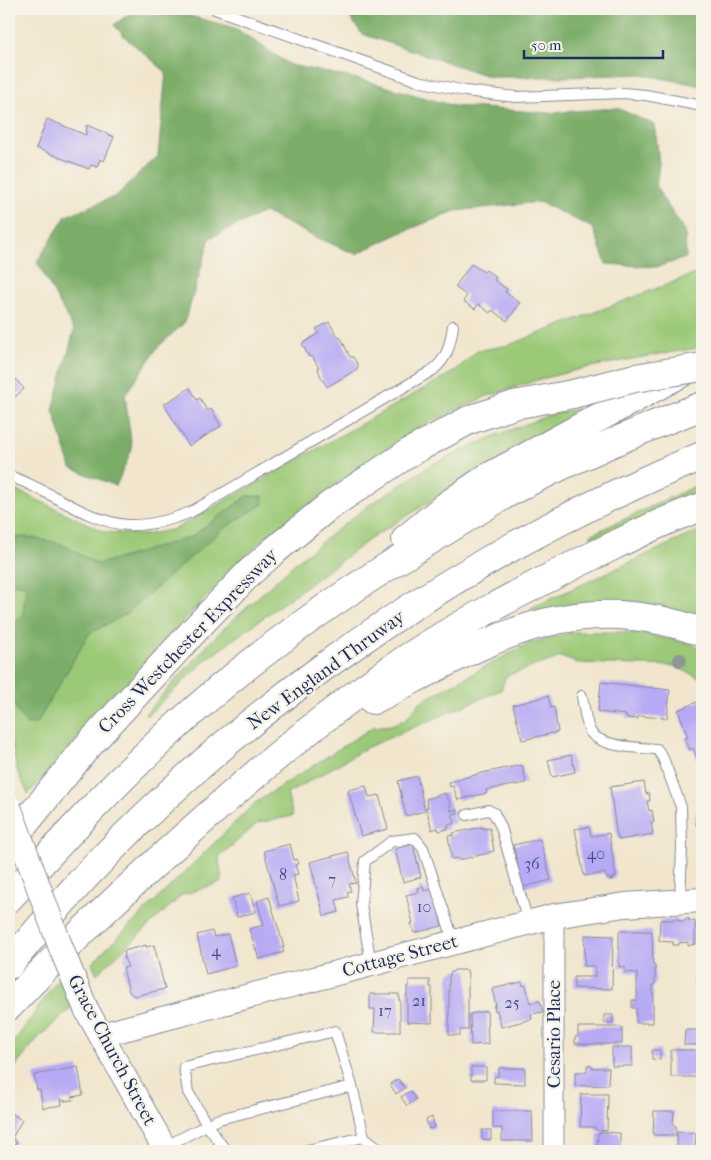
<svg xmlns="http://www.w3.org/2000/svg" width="711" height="1160" font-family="'IM FELL French Canon',serif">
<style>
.green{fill:#9bc977;stroke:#5b7c6a}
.forest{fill:#7cad68;stroke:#4c6e63}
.building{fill:#b6a9f5}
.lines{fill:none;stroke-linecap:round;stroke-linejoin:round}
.service-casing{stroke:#868a96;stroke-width:12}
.minor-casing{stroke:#868a96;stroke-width:21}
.tertiary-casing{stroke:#868a96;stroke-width:26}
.motorway-casing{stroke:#868a96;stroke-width:30}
.service{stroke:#fff;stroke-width:10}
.minor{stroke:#fff;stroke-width:19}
.tertiary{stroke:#fff;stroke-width:24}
.motorway{stroke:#fff;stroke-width:28}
.tertiary-bridge-casing{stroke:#868a96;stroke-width:26;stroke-linecap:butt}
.motorway-bridge-casing{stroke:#868a96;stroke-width:30;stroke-linecap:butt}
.tertiary-bridge{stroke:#fff;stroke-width:24}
.motorway-bridge{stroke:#fff;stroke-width:28}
.tree{fill:#8d9793}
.labels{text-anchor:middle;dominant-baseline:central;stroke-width:4.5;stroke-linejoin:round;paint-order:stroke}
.number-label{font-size:16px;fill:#424e84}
.street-label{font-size:19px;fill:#1b2f5e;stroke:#f7f3e8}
</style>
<rect width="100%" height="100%" fill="#f7f3e8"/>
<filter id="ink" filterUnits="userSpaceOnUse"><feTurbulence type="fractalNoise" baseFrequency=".02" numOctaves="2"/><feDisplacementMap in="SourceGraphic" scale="10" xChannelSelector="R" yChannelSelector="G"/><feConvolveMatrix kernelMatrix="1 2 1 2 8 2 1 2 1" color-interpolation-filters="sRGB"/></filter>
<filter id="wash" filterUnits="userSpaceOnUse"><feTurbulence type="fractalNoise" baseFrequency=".0096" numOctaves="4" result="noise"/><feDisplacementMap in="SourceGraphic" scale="20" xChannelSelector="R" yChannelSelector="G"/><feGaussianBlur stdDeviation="1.12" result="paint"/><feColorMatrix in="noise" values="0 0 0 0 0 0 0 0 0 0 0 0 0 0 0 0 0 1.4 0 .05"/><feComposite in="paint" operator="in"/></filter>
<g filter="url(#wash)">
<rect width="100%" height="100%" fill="#f1e6cd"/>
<path class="green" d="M702 271V346L698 348 648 356 585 368 537 380 485 397 426 424 361 466 259 543 175 629 28 794 17 770 9 732V488L25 494 105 532 145 535 175 529 455 371 477 351 509 345Z
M592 407 533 438 373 537 207 659 147 716 145 714 216 636 296 562 369 505 433 464 497 435 555 413Z
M702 483V495L593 538 590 535Z
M702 530V625L533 615 531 608 691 534Z
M574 632H636L692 644 702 650V679L674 666 577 663 561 657 506 676 501 690 368 747 287 794 293 816 258 823 219 857 222 882 182 895 97 974 92 963 255 803 373 727 391 725 406 719 420 702 529 643Z
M59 978 71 1008 38 1038 9 1075V1049Z"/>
<path class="forest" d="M344 9H702V86L640 74 566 77H491L362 34Z
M129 14 186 15 235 28 290 65 363 80 454 106 548 113 617 108 655 125 659 164 656 185 663 199 685 231 686 258 657 267 606 264 593 228 539 202 455 211 398 234 356 254 315 237 264 212 210 238 185 322 158 347 125 395 132 449 116 486 71 468 53 410 74 330 37 262 66 216 116 196 158 156 166 72 127 39 114 25Z
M247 496H263V504L223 529 126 614 89 634 37 723 27 725 17 711 9 690V642L12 626 23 615 26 585 9 583V538L28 537 62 544 97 564 131 555 191 537Z"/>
<g id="blocks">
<path class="building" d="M47 119 86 135 87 125 114 137 104 161 100 159 97 167 91 165 89 169 36 148Z
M471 264 484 272 486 270 496 277 494 280 507 289 505 292 520 303 507 321 492 310 490 313 478 304 475 309 463 301 467 296 455 287Z
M329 322 338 337 341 338 350 357H353L358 365 357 369 327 387 320 375 318 368H319L312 356 309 357 302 344 319 333 316 329Z
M9 371 24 389 9 402Z
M190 388 197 400 200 398 207 411 211 409 221 426 189 446 164 404Z
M601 682 670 690 667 718 638 716V719L626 718V715L598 712Z
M548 696 551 708 554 707 558 732 522 740 513 705Z
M702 700V772L693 748 690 750 685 738 688 737 678 710Z
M571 755 575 772 552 777 548 760Z
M522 765 526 783 486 790 487 793 458 800 453 786 450 787 449 782 482 773Z
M417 776 425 811 406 816 398 781Z
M644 782 646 794 649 793 650 801H647L649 811 652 810 654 822H651L653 834 619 840 616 831 610 787Z
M700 784H702V854H699V825H696V813H699Z
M366 786 369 797 379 795 388 829 361 836 348 790Z
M445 793 450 803 451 811 457 809 458 813 452 814 455 823 448 825V829L439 831 438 828 432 830 426 807H428L426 799Z
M483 827 484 829 490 828 494 851 489 852V853L459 860 458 858 452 859 448 836 454 835 453 833Z
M589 827 591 836 609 833 616 877H613L614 879 609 880V878H606L605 873 584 876 575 829Z
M540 839 551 880 523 887 513 845Z
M290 844 294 860 297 859 299 864 295 865 298 874 293 875 299 901 279 906 264 851Z
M413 844 421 877 403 882 395 849Z
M348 852 356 883 349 884 351 891 347 892 348 897 336 900 339 912 324 916 310 862Z
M423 886 424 891 434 889 442 926 414 933 411 923H413L406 895 419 892 418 888Z
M250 893 256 912 237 917 232 898Z
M269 897 284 947H282L284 952 259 959 249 929 264 925 257 901Z
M674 918 678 919V921H685V919H689V921H695V944L688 946V942L679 943V945H673V942L659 941 660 920H674Z
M698 920H702V958H699L698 952Z
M212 931 214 937 228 934 236 966 206 974 197 935Z
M619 931H652L653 964 655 966V985H653V1023H636V1008H632V1000H637V973L625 972V967H619Z
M585 935 613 936 612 989 574 988V977H595V966H584Z
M146 945V947L154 945 165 989 134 996 129 992 123 968 128 967 124 958 125 955 124 951Z
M697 969H702V986H697Z
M454 970H467L468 976V1030H460V1035H449V976L451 972H453Z
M409 980H430V987H432V1023L407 1022V986L409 987Z
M522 982 523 986 526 985 530 1003 540 1001 543 1012 531 1014 532 1019 501 1027 497 1010 495 1011 494 1006H496L492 989Z
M370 994H399V1000H400V1032H374L375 1009H370Z
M487 1011 488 1044 471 1045 470 1014Z
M604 1015H613V1023H604Z
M578 1027H622V1044H575V1037H578Z
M685 1030H702V1045H684Z
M612 1047H632V1066H612Z
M652 1050H660V1060L652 1059Z
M671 1050H702V1077H671Z
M587 1065 592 1066V1068H609L608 1085 575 1086V1072H587Z
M78 1067 83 1095 72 1097 73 1100 63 1101 61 1099 62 1105 43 1108 40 1090H37L34 1075Z
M471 1067H486V1080H471Z
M499 1068H525V1084L494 1083V1077L498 1076Z
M398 1079 405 1088 396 1094 390 1084Z
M410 1091 416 1099 407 1106 401 1097Z
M581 1094H608L607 1131 595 1130V1127H580Z
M493 1111H532L533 1141H502V1128H493Z
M654 1111H674L673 1125 676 1126V1135H653Z
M9 1112 22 1120 12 1138 17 1142 9 1151Z
M432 1117 435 1127 429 1129 426 1120Z
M482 1130H491V1140L482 1139Z
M602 1132 620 1133V1151H597L598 1133Z
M677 1132 696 1133 695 1149H702V1151H677Z"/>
</g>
</g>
<g filter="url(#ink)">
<use href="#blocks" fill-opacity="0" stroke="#868a96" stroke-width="1"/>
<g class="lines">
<g class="service-casing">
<path id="service" d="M215 9 418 81 465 91 516 97 623 93 646 95 702 106
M9 476C47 488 86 521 127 525 149 526 171 520 191 512L433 370C448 358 450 344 453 326
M582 696C584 707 585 721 590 731 598 747 640 748 657 749L663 758 681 807 682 847 680 901
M467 815 488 810 494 813 501 827 528 922
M371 964 361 904 365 861 392 841 415 838 423 848 454 942
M364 1137 382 1151
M164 1147 219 1119 352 1086
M226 1151 207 1125 188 1092 184 1067 335 1031 352 1086 364 1137 303 1151"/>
</g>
<g class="minor-casing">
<path id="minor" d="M554 916V1151"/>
</g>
<g class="tertiary-casing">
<path id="tertiary" d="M86 1009 166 1151
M101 1035 554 916 625 905 702 900"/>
</g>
<g class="motorway-casing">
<path id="motorway" d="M406 539 446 506 487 478 683 372
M373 700C488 642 569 585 702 632
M9 843 86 748 202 622 249 573 275 550 329 506 410 452 469 420 514 405 573 394
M9 898C64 838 120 777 181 722 256 654 338 596 424 544 457 524 490 502 524 484 582 455 642 429 702 406
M9 965C188 741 438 564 702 456
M9 1006C64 947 123 892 183 838 254 774 327 712 406 659 462 622 521 592 580 562 620 543 660 521 702 507"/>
</g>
<use href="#service" class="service"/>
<use href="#minor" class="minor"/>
<use href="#tertiary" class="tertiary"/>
<use href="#motorway" class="motorway"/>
<g class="tertiary-bridge-casing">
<path id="tertiary-bridge" d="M9 807 61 948 86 1009"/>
</g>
<g class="motorway-bridge-casing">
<path id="motorway-bridge" d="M573 394 635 378 702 367"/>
</g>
<use href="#tertiary-bridge" class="tertiary-bridge"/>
<use href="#motorway-bridge" class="motorway-bridge"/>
</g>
<circle class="tree" cx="680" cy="660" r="7"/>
</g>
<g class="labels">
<g class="number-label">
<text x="596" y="853">40</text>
<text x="532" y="863">36</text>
<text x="283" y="874">8</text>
<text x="332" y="879">7</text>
<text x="424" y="906">10</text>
<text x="216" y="950">4</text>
<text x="419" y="1000">21</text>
<text x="512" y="1002">25</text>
<text x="385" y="1010">17</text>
</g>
<g class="street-label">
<text transform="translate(188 641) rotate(-46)">Cross Westchester Expressway</text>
<text transform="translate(326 670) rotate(-36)">New England Thruway</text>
<text transform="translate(400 956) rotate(-15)">Cottage Street</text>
<text transform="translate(554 1034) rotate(-90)">Cesario Place</text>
<text transform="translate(112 1050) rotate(62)">Grace Church Street</text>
</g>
</g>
<rect width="711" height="1160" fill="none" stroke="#f7f3e8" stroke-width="30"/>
<path d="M524 50v8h139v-8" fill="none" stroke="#1b2f5e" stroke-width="2.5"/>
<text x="531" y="50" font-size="15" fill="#1b2f5e" stroke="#f7f3e8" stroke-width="4" paint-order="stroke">50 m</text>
</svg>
